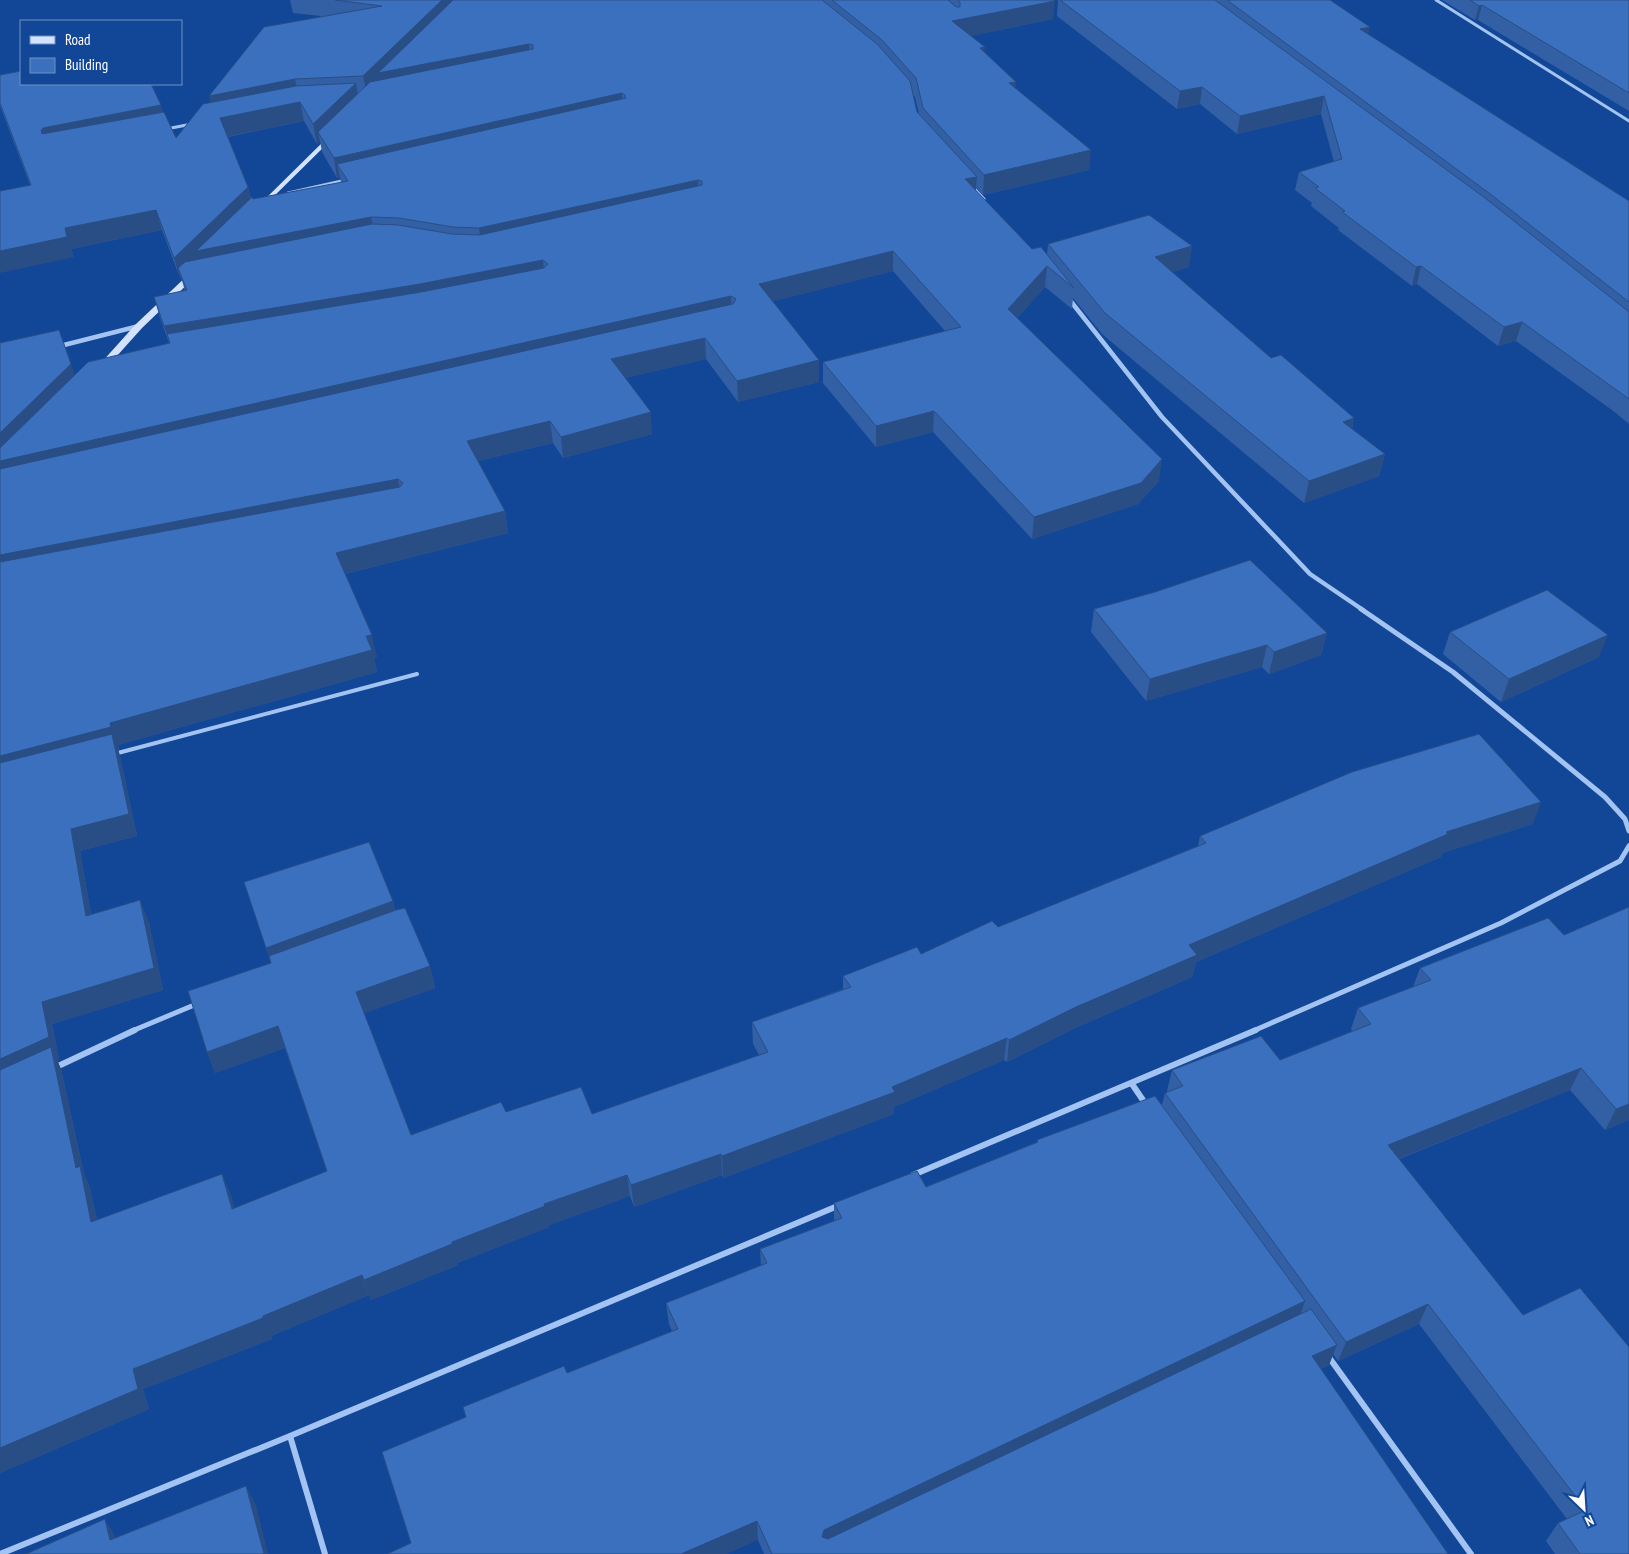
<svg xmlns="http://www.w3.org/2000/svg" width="1629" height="1554" font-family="'PT Sans Narrow',sans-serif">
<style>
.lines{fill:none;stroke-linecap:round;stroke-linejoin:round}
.lane{stroke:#a3c4f3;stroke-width:4}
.street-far3{stroke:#a3c4f3;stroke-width:3}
.street-far2{stroke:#a3c4f3;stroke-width:4.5}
.street-far1{stroke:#a3c4f3;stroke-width:5}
.street{stroke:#a3c4f3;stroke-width:6}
.secondary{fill:#d3e3fd;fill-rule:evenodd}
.wall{fill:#3360a4;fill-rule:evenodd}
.shaded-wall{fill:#294e86}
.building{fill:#3b70bf;stroke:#294e86}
</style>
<rect width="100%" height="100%" fill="#124797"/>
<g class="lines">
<path class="lane" d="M114 754 417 674"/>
<path class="street-far3" d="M1436 0 1629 121
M166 129 192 124
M971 185 984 199
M288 193 346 180"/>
<path class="street-far2" d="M1069 299 1162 417 1310 574 1363 610
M60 346 139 326"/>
<path class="street-far1" d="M1361 609 1453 672 1605 797 1625 819 1629 831
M132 1031 199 1003
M1253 1031 1501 923 1620 861 1629 846"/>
<path class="street" d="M54 1068 135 1030
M1132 1084 1147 1106
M913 1175 1256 1030
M1328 1356 1471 1554
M290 1436 325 1554
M0 1554 290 1436 840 1205"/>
<path class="secondary" d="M328 137 333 138 264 206H260V204Z
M189 274H195L196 276 142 328 107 367H101V363L136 324Z"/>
</g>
<path class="wall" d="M290 0H1054L1053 19 970 36 1016 89 1089 170 983 195 976 187V191L1032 249 1047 255 1048 244 1189 267 1172 272 1271 358 1354 418 1352 429 1385 454 1379 476 1304 503 1102 334 1073 298 1072 309 1045 287 1017 318 1159 481 1138 504 1032 539 933 432 876 447 823 383V362L945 331 893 271 773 301 819 382 738 402 706 359 625 378 652 434 563 458 553 443 478 461 505 511 508 533 345 574 377 657 374 658 377 672 118 745 119 749H118L120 756 137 836 80 851 91 914 149 922 163 990 52 1024 59 1059 57 1060 61 1069 84 1174 90 1188 97 1220 231 1195 234 1208 327 1172 285 1048 215 1073 207 1052 271 963 244 882 393 901 395 910 430 966 435 988 364 1013 411 1135 506 1112 592 1114 759 1055 753 1044 752 1022 843 989V976L921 954 998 927 1198 846 1200 836 1533 824 1442 853 1441 857 1196 962 1192 977 1073 1029 1007 1062 1004 1060 894 1107V1114L723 1178 722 1175 634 1207 630 1196 549 1225V1227L457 1263 458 1265 371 1300 369 1295 271 1336 272 1339 143 1389 149 1409 0 1473 74 375 169 343 160 318 154 297 185 291 181 277 180 278 162 230 71 249 74 257 30 185 0 106V75L161 105 162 112 176 138 211 102 321 16 293 13ZM913 95 915 97 919 113 917 112ZM304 121 317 144 320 141 322 152 337 178 340 177 341 183 253 199 251 198 248 187 228 137Z
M1058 0H1330L1368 34 1629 201V424L1612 410 1516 341 1498 346 1417 284 1412 286 1338 230 1339 228 1311 206 1312 203 1295 190 1299 172 1334 162 1321 114 1237 134 1200 104 1177 109 1057 16Z
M1442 0H1629V111L1478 20H1475Z
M1094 609 1327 633 1321 655 1269 674 1262 667 1146 701 1091 632Z
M1450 632 1599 657 1501 702 1443 654Z
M1548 918 1629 1120 1605 1130 1570 1090 1399 1159 1629 1554H1555L1546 1541 1558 1523 1567 1519 1419 1324 1338 1361 1333 1354 1329 1365 1321 1369 1448 1554H764L758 1540 411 1543 466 1417 463 1407 567 1373 672 1331 669 1324 666 1303 761 1266 760 1249 834 1221V1203L926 1187 1037 1142V1140L1162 1105 1165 1093 1168 1092 1167 1091 1172 1070 1280 1060 1352 1031 1351 1029 1358 1008 1413 987 1420 968Z"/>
<path class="shaded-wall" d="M442 0H463L529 44 531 63 367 95 363 76Z
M1055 1 1053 19 951 40 952 21Z
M1482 5 1478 20H1475L1479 6Z
M1370 27 1366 44 1360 29Z
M985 47 983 66 980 48Z
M295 79 299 99 214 115 209 96Z
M1016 82 1015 101 1009 83Z
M356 83 359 102 318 132 320 141 317 144 313 124Z
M1202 87 1200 104 1177 109 1180 91Z
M622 93 623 113 337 164 340 177 337 178 334 158Z
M1324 96 1321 114 1237 134 1240 116Z
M300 102 304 121 225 137 220 118Z
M161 105 166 125 47 150 41 131 43 128Z
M1091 150 1089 170 983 195 984 175Z
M977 177 975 197 965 179Z
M698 180 699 200 482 249 479 228Z
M248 187 253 207 371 217 375 238 178 268 181 277 180 278 174 258Z
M156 210 162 230 71 249 74 257 0 273V251L65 228Z
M1192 246 1189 267 1152 278 1155 257Z
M893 251V271L759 305V284Z
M543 260 545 281 167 334 171 347 164 326Z
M1047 266 1045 287 1006 330 1008 309Z
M1421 266 1417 284 1412 286 1416 267Z
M731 296 732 317 0 485V433L71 364 78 385Z
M1522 322 1516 341 1498 346 1504 327Z
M705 338 706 359 613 381 611 359Z
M819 360V382L738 402 737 381Z
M934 411 933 432 876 447V426Z
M651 412 652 434 563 458 561 437Z
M1354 418 1349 440 1343 422Z
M550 421 553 443 470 463 467 441Z
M1385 454 1379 476 1304 503 1309 481Z
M1162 459 1159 481 1138 504 1032 539 1034 517Z
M398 479 402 501 0 579V555Z
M505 511 508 533 341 575 336 553Z
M1327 633 1321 655 1269 674 1274 652Z
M372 635 377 657 374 658 377 672 118 745 119 749H118L120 756 137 836 80 851 95 938 0 780V756L110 723Z
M1608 635 1599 657 1501 702 1509 679Z
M1267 645 1262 667 1146 701 1150 679Z
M1541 802 1533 824 1442 853 1441 857 1196 962 1192 977 1073 1029 1007 1062 1009 1040 1189 945 1446 832Z
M140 900 149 922 163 990 52 1024 59 1059 57 1060 61 1069 84 1174 90 1188 102 1243 91 1222 0 1086V1059L42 1002Z
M393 901 398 924 273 970 266 948Z
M430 966 435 988 362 1014 356 992Z
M278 1026 285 1048 215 1073 207 1052Z
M1007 1038 1004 1060 894 1107V1114L723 1178 722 1156 892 1087Z
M1581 1068 1570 1090 1380 1166 1388 1145Z
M1629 1104V1120L1605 1130 1616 1109Z
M721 1154 722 1175 634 1207 631 1185Z
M222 1174 231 1195 240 1230 232 1209Z
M627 1175 630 1196 549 1225V1227L457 1263 458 1265 371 1300 364 1280 544 1204Z
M362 1275 369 1295 271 1336 272 1339 143 1389 149 1409 0 1473V1448L133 1369Z
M1305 1301 1298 1322 823 1554 822 1537 824 1530Z
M1428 1304 1419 1324 1338 1361 1346 1342Z
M1337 1345 1329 1365 1304 1377 1312 1356Z
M246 1486 256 1505 268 1554H264Z
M105 1519 116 1538 110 1540Z
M757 1521 758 1540 727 1554H681Z"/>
<path class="building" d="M335 0H442L363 76 295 79 209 96 264 27 382 6Z
M453 0H822L877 44 910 81 917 112 977 177 965 179 1032 249 1041 247 1074 288 1047 266 1008 309 1162 459 1141 483 1034 517 934 411 876 426 823 362 961 327 893 251 759 284 819 360 737 381 705 338 611 359 651 412 561 437 550 421 467 441 505 511 336 553 372 635 366 636 372 650 110 723 111 727 0 756V562L400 487 403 483 398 479 0 555V469L733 304 736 299 731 296 0 461V448L88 362 170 343 167 334 421 292 544 268 548 264 543 260 420 284 164 326 154 297 187 290 178 268 185 262 372 224 398 225 452 234 480 235 702 185V181L698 180 479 228 453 227 399 218 371 217 196 251 252 197 253 199 348 181 337 164 626 98 625 95 622 93 334 158 318 132 370 82 533 49V45L529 44 378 73Z
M832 0H948L956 7H960V2L958 0H1054L1055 1 952 21 985 47 980 48 1016 82 1009 83 1091 150 984 175 923 108 916 78 882 40Z
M1060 0H1215L1485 198 1629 312V399L1522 322 1504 327 1421 266 1416 267 1342 212 1345 211 1315 188 1319 187 1299 172 1342 159 1324 96 1240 116 1202 87 1180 91Z
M1227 0H1330L1370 27 1360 29 1629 201V302L1489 193Z
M1470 0H1629V93L1482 5 1479 6Z
M21 71V84H151L161 105 43 128 41 131 42 134 164 112 176 138 203 104 296 86 356 83 313 124 300 102 220 118 248 187 174 258 156 210 65 228 67 237 0 251V191L31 185 0 103V75Z
M1149 215 1192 246 1155 257 1271 358 1281 355 1354 418 1343 422 1385 454 1309 481 1105 313 1048 244Z
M59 330 71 364 0 433V343Z
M1250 560 1327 633 1274 652 1267 645 1150 679 1094 609 1155 592Z
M1547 590 1608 635 1509 679 1450 632Z
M112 734 129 814 71 829 86 916 140 900 154 968 42 1002 49 1037 0 1059V763Z
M1479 734 1541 802 1446 832 1448 834 1189 945 1197 955 1076 1007 1009 1040 1007 1038 892 1087 895 1092 722 1156 721 1154 631 1185 627 1175 544 1204 545 1206 452 1242V1244L364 1280 362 1275 263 1316V1318L133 1369 138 1389 0 1448V1070L51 1047 76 1168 80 1166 91 1222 222 1174 232 1209 327 1171 278 1026 207 1052 188 991 271 963 269 956 396 910 405 908 430 966 356 992 411 1135 501 1102 506 1112 581 1087 592 1114 768 1052 752 1022 851 987 843 976 917 947 921 954 992 921 998 927 1206 843 1200 836 1352 772Z
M369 842 393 901 266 948 244 882Z
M1629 907V1104L1616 1109 1581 1068 1388 1145 1523 1315 1580 1288 1629 1347V1554H1580L1558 1523 1586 1510 1428 1304 1346 1342 1165 1093 1183 1086 1172 1070 1261 1036 1280 1060 1371 1024 1358 1008 1431 980 1420 968 1548 918 1564 935Z
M1155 1096 1305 1301 824 1530 822 1537 828 1539 1311 1309 1337 1345 1312 1356 1448 1554H772L757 1521 681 1554H387L411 1543 382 1452 466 1417 463 1407 564 1366 567 1373 678 1329 666 1303 767 1263 760 1249 842 1218 834 1203 917 1171 926 1187 1038 1142 1037 1140Z
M246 1486 264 1554H26L105 1519 110 1540Z"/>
<rect x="20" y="20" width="162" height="65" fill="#124797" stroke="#7191c1"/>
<rect x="30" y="36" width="25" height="8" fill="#d3e3fd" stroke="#7191c1"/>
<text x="65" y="45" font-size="15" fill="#ffffff">Road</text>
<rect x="30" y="58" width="25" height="15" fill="#3b70bf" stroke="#7191c1"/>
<text x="65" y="70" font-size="15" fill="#ffffff">Building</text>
<g transform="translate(1584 1509) rotate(155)" stroke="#124797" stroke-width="4" paint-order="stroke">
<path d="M0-4L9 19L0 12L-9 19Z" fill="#ffffff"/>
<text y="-8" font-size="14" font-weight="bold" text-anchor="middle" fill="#ffffff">N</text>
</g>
</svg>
